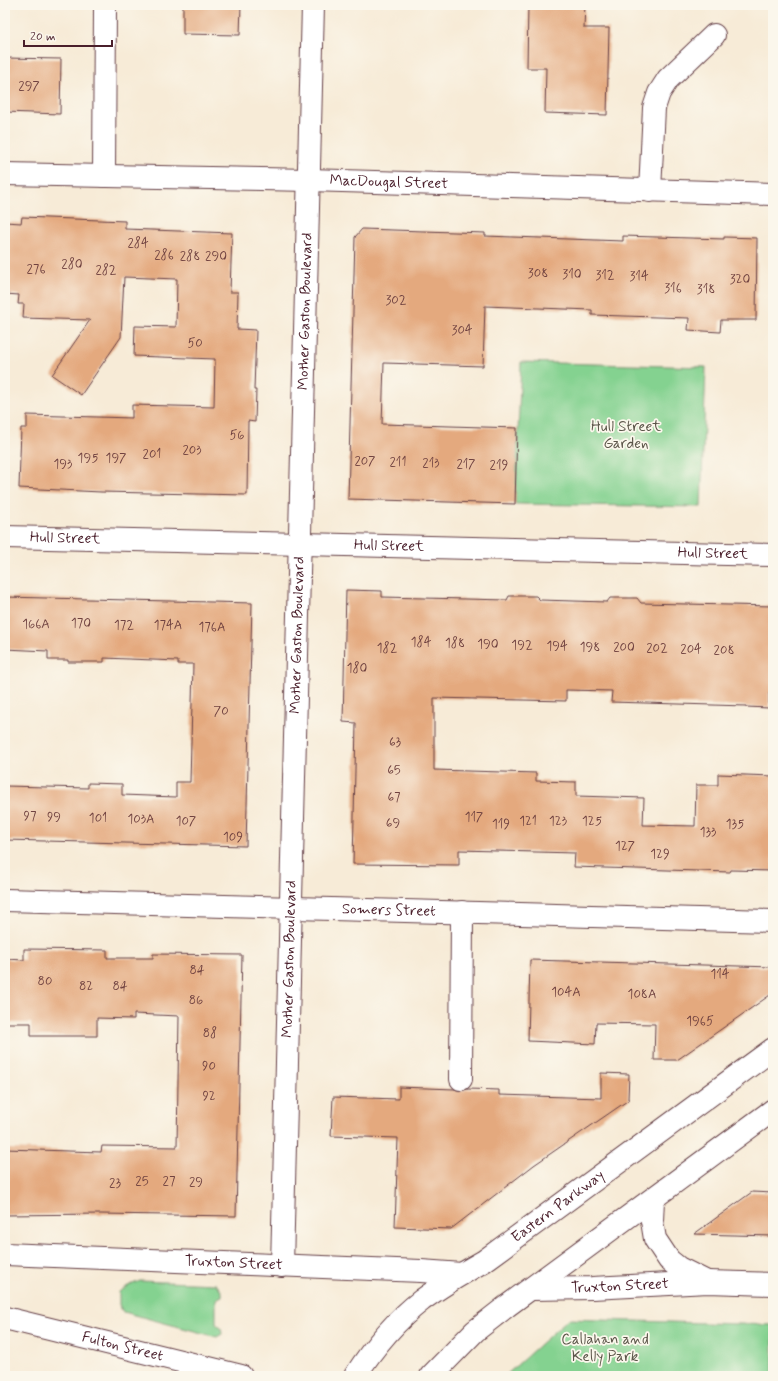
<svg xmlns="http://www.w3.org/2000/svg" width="778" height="1381" font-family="Mynerve,sans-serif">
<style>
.green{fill:#84d290;stroke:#67785e}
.building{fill:#e4a97e}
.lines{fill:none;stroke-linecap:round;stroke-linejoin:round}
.minor-casing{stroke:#643e45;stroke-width:24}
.major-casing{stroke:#643e45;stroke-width:24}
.minor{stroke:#fff;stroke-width:22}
.major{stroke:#fff;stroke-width:22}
.labels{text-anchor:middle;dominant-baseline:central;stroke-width:3.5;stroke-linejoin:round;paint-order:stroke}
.number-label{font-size:13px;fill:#704240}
.street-label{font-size:15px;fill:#4a1f2b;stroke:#fbf7ec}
.park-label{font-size:15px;fill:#5b5549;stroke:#fbf7ec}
</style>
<rect width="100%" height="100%" fill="#fbf7ec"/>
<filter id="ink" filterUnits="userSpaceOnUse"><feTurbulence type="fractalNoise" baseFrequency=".025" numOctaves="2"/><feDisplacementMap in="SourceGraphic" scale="8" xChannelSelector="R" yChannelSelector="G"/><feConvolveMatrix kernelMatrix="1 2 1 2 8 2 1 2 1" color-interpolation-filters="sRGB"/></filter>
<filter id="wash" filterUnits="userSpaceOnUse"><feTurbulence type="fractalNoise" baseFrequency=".012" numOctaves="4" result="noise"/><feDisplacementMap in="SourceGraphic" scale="16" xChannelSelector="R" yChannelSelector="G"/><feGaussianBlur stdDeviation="0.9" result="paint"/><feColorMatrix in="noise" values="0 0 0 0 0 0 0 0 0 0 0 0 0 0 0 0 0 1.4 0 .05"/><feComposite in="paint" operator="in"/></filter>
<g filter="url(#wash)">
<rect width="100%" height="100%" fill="#f7ebd7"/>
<path class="green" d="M521 362 706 367 701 507 515 504Z
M140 1281 216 1284 222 1292V1296L216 1299V1324L221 1328 222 1334 217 1337 123 1312 119 1305V1292L128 1286Z
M568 1319 773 1325V1376H505Z"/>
<g id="blocks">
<path class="building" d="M183 5H241L240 35 183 34Z
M528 5H585L584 28H609L607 115 545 113 546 68H527Z
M5 58 61 59 60 114 5 112Z
M22 217 125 221V229L232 233 230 292H238L237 329 256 330 254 390H256L255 422 248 421 247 495 101 492 19 488 21 428H27V415L132 418V405L214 407 215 359 134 356 135 326 176 327 177 279 124 277 121 337 81 395 52 375 90 320 23 318 24 304H18L19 295 5 294V222L21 223Z
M362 229 485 233V236L623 241V236L724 239V237L757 238 756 320H721L720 332 688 330 689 318 592 315V310L485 306 483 366 384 363 382 424 517 428 515 504 348 499 355 237Z
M346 590 382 591V597L507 600 509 596H536L540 600 607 602 610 598H637L641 603 773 606V693H769V708L746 707V706L611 702 612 691 566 690V701L434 698V770L536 773V781L576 782V796L644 798 643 825 695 826 696 785H718V774L773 776V871L731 870 730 872 574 867 575 853 459 850V865L353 864 356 723 343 722Z
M5 597 252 603 246 846 5 840V786L88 788V783L122 784V795L176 797V782H190L193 664H178V661L104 658V662H68V660H48V651L5 649Z
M24 949 107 950V958H153V954L242 955 236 1216 101 1214 5 1215V1149L101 1152 102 1146 177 1147 179 1016 134 1014V1019L97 1018V1036H31V1023H5V959L24 960Z
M530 960 773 967V993L677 1060H654L655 1024 596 1023 595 1044 528 1041Z
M601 1073 629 1074 628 1099H630L534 1165 451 1229 395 1227 398 1138 331 1136 333 1097 399 1099V1087L454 1089 461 1091 468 1089 499 1090V1095L601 1098Z
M752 1192 773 1193V1236L694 1234Z"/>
</g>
</g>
<g filter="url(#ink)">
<use href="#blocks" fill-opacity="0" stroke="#643e45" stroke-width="1"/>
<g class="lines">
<g class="minor-casing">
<g id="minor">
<path id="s1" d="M5 174 309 180 773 194"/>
<path d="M104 176 105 5"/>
<path d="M650 191 654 108 659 93 668 79 714 35"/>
<path id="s2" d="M5 537 773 555"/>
<path id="s3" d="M5 900 773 921"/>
<path d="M461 1079 462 912"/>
<path d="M653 1199 652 1221 655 1239 669 1260 679 1268 707 1282"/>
<path id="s4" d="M5 1254 421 1271 462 1274"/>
<path id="s5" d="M282 1266 313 5"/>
<path id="s6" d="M532 1289 592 1288 708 1282 773 1284"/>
</g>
</g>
<g class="major-casing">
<g id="major">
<path id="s7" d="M5 1318 241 1376"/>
<path id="s8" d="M355 1376C373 1348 395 1321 422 1300 441 1286 463 1273 484 1261L773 1049"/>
<path d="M431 1376 475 1331 507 1306 773 1110"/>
</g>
</g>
<use href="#minor" class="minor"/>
<use href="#major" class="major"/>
</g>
</g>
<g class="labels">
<g class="number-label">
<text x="29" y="86">297</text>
<text x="138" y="243">284</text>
<text x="164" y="255">286</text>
<text x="190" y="256">288</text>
<text x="216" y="256">290</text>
<text x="72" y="264">280</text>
<text x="36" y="269">276</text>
<text x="106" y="270">282</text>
<text x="538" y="273">308</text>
<text x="572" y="274">310</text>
<text x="605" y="275">312</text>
<text x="639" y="276">314</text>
<text x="740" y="279">320</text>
<text x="673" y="288">316</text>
<text x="706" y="289">318</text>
<text x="396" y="300">302</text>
<text x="462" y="330">304</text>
<text x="195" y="343">50</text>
<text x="237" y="435">56</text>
<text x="192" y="450">203</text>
<text x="152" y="454">201</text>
<text x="88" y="458">195</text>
<text x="116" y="458">197</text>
<text x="365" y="461">207</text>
<text x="398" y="462">211</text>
<text x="431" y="463">213</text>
<text x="63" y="464">193</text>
<text x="466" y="464">217</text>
<text x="499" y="465">219</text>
<text x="81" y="623">170</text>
<text x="36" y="624">166A</text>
<text x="124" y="625">172</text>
<text x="168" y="625">174A</text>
<text x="212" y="627">176A</text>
<text x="421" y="642">184</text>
<text x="455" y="643">188</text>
<text x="488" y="644">190</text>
<text x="522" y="645">192</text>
<text x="557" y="646">194</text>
<text x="590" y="647">198</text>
<text x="624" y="647">200</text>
<text x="387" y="648">182</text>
<text x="657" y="648">202</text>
<text x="691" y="649">204</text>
<text x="724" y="650">208</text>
<text x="357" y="668">180</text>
<text x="221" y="711">70</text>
<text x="395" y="742">63</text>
<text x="394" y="770">65</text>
<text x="394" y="797">67</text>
<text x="30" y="816">97</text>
<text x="54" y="817">99</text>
<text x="474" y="817">117</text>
<text x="98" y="818">101</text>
<text x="141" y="819">103A</text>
<text x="186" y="821">107</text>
<text x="528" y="821">121</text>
<text x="558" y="821">123</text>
<text x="592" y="821">125</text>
<text x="393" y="823">69</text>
<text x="501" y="824">119</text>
<text x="735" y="824">135</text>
<text x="708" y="832">133</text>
<text x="233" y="837">109</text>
<text x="625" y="846">127</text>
<text x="660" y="854">129</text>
<text x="197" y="970">84</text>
<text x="720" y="974">114</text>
<text x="45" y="981">80</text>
<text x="86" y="986">82</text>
<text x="120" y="986">84</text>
<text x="566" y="992">104A</text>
<text x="642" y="994">108A</text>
<text x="196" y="1000">86</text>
<text x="700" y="1021">1965</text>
<text x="210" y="1033">88</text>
<text x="209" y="1066">90</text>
<text x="209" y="1096">92</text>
<text x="142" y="1181">25</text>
<text x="169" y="1181">27</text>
<text x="196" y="1182">29</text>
<text x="115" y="1183">23</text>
</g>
<g class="street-label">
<text stroke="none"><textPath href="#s1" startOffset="384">MacDougal Street</textPath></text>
<text stroke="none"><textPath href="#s5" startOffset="955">Mother Gaston Boulevard</textPath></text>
<text stroke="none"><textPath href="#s2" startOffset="60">Hull Street</textPath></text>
<text stroke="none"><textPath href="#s2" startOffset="384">Hull Street</textPath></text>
<text stroke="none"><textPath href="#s2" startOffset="708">Hull Street</textPath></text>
<text stroke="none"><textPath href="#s5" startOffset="631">Mother Gaston Boulevard</textPath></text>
<text stroke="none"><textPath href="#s3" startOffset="384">Somers Street</textPath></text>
<text stroke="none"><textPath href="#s5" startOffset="307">Mother Gaston Boulevard</textPath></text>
<text stroke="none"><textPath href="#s8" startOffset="267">Eastern Parkway</textPath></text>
<text stroke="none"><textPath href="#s4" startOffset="229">Truxton Street</textPath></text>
<text stroke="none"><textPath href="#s6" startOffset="88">Truxton Street</textPath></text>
<text stroke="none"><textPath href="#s7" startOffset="121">Fulton Street</textPath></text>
</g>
<g class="park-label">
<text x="626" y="427">Hull Street<tspan x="626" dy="17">Garden</tspan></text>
<text x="605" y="1340">Callahan and<tspan x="605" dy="17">Kelly Park</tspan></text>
</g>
</g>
<rect width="778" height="1381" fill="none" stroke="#fbf7ec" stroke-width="20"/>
<path d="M24 40v6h88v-6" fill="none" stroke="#4a1f2b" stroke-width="2"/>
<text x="30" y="40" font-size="12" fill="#4a1f2b" stroke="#fbf7ec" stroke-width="3" paint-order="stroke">20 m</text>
</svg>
